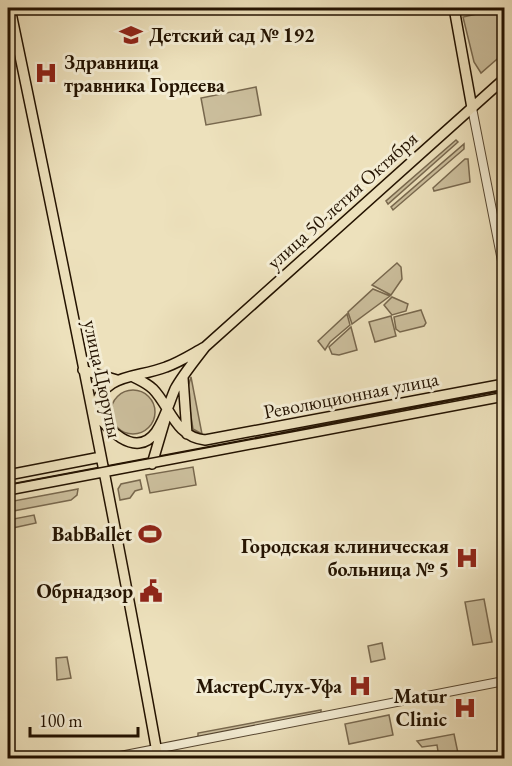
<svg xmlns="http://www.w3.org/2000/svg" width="512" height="766" font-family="'EB Garamond',serif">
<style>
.green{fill:#cbbe9c;stroke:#78684e;stroke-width:1.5}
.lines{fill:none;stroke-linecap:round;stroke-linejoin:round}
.minor-casing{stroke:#564630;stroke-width:10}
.major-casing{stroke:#241301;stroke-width:12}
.minor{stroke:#f3ecd3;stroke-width:8}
.major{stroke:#ede1bc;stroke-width:9}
.tram{stroke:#241301;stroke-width:1.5}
.labels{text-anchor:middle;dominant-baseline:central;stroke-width:6;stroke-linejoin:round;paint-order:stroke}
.poi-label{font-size:20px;font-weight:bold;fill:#241301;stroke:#f3ecd3;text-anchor:end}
.street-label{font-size:20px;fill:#241301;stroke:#f3ecd3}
</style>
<rect width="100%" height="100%" fill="#ede1bc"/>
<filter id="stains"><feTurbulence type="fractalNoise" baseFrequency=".00333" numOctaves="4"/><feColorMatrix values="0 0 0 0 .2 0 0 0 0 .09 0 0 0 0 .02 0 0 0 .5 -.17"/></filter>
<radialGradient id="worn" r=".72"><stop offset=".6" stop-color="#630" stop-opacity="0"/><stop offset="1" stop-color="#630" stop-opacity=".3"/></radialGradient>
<path class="green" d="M504 8V53L481 73 474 62 463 17Z
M256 87 261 115 206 125 201 98Z
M456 140 458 142 388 204 386 201Z
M464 144V149L393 210 391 207Z
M465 159H468L470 182 434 191 433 188Z
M397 263 401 267 402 279 391 295 372 285Z
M373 289 390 296 352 324 348 312Z
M392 297 408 304 406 311 392 315 384 305Z
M421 310 426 323 424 326 400 332 396 329 394 317Z
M347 314 350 325 330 342 325 350 318 341Z
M391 316 396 336 375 342 369 322Z
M351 327 357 350 339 355 332 354 329 347Z
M191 377 202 434 193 429 187 390Z
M111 412a22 22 0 1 1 44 0a22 22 0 1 1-44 0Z
M193 467 196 485 150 493 146 475Z
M140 480 142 489 135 491 130 498 120 500 118 489 121 484Z
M78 489 77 495 71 500 8 512V502Z
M34 515 36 523 8 529V520Z
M484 599 492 642 473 645 465 602Z
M382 643 385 659 371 662 368 646Z
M67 657 71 678 57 680 56 658Z
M321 710V714L198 737V733Z
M389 715 393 735 349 744 345 724Z
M454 734 459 758H439L437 745 422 747 417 741Z"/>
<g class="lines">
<g class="minor-casing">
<path id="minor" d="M472 108 504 271
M110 758 504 681"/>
</g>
<g class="major-casing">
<path id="major" d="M10 8C62 257 113 507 158 758
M454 8 472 108
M205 347C195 360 182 376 175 389 169 403 165 419 156 432 135 461 105 426 93 410 105 372 135 379 166 367 180 362 192 354 205 347L504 79
M83 370 117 380
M132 376C139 380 147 383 153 389 170 406 175 437 205 440L504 384
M183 378 187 434
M152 464 165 420
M8 475 101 457
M8 490 504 396"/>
</g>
<use href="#minor" class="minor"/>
<use href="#major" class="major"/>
<path class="tram" d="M8 485 504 392"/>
</g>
<defs>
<g id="school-bare" transform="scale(1.8)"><path d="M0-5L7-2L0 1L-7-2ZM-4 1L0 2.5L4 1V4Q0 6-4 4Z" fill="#8f2418" stroke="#f3ecd3" stroke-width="2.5" paint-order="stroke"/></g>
<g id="hospital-bare" transform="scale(1.8)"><path d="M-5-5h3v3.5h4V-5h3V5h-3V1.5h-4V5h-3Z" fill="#8f2418" stroke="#f3ecd3" stroke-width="2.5" paint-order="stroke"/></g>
<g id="stadium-bare" transform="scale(1.8)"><path d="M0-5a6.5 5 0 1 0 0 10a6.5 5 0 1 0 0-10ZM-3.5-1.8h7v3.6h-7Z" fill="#8f2418" stroke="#f3ecd3" stroke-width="2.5" paint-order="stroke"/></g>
<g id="civic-bare" transform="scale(1.8)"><path d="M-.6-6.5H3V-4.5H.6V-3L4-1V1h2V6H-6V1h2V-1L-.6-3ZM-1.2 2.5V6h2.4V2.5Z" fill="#8f2418" stroke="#f3ecd3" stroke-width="2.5" paint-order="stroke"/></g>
</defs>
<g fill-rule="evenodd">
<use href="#school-bare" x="131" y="35"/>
<use href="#hospital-bare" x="46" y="73"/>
<use href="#stadium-bare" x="150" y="534"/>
<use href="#hospital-bare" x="467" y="558"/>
<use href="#civic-bare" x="151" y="591"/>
<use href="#hospital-bare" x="360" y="686"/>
<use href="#hospital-bare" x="465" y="708"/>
</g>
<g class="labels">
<g class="poi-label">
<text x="149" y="35" text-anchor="start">Детский сад № 192</text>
<text x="64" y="62" text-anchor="start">Здравница<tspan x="64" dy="23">травника Гордеева</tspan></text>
<text x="132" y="534">BabBallet</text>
<text x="449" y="546">Городская клиническая<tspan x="449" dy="23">больница № 5</tspan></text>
<text x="133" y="591">Обрнадзор</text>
<text x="342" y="686">МастерСлух-Уфа</text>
<text x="447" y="696">Matur<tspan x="447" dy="23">Clinic</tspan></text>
</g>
<g class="street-label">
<text transform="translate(342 200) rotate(-42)">улица 50-летия Октября</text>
<text transform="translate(103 379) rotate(78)">улица Цюрупы</text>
<text transform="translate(351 395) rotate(-11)">Революционная улица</text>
</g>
</g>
<rect width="512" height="766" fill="none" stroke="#ede1bc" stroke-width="30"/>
<rect x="9" y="9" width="494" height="748" fill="none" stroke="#241301" stroke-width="3"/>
<rect x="15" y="15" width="482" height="736" fill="none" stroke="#241301" stroke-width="1.5"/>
<path d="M30 727v9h108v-9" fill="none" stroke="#241301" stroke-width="3"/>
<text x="39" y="727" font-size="18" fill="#241301" stroke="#f3ecd3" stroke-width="4.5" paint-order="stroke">100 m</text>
<rect width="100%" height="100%" filter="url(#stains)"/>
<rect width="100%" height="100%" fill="url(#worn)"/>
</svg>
